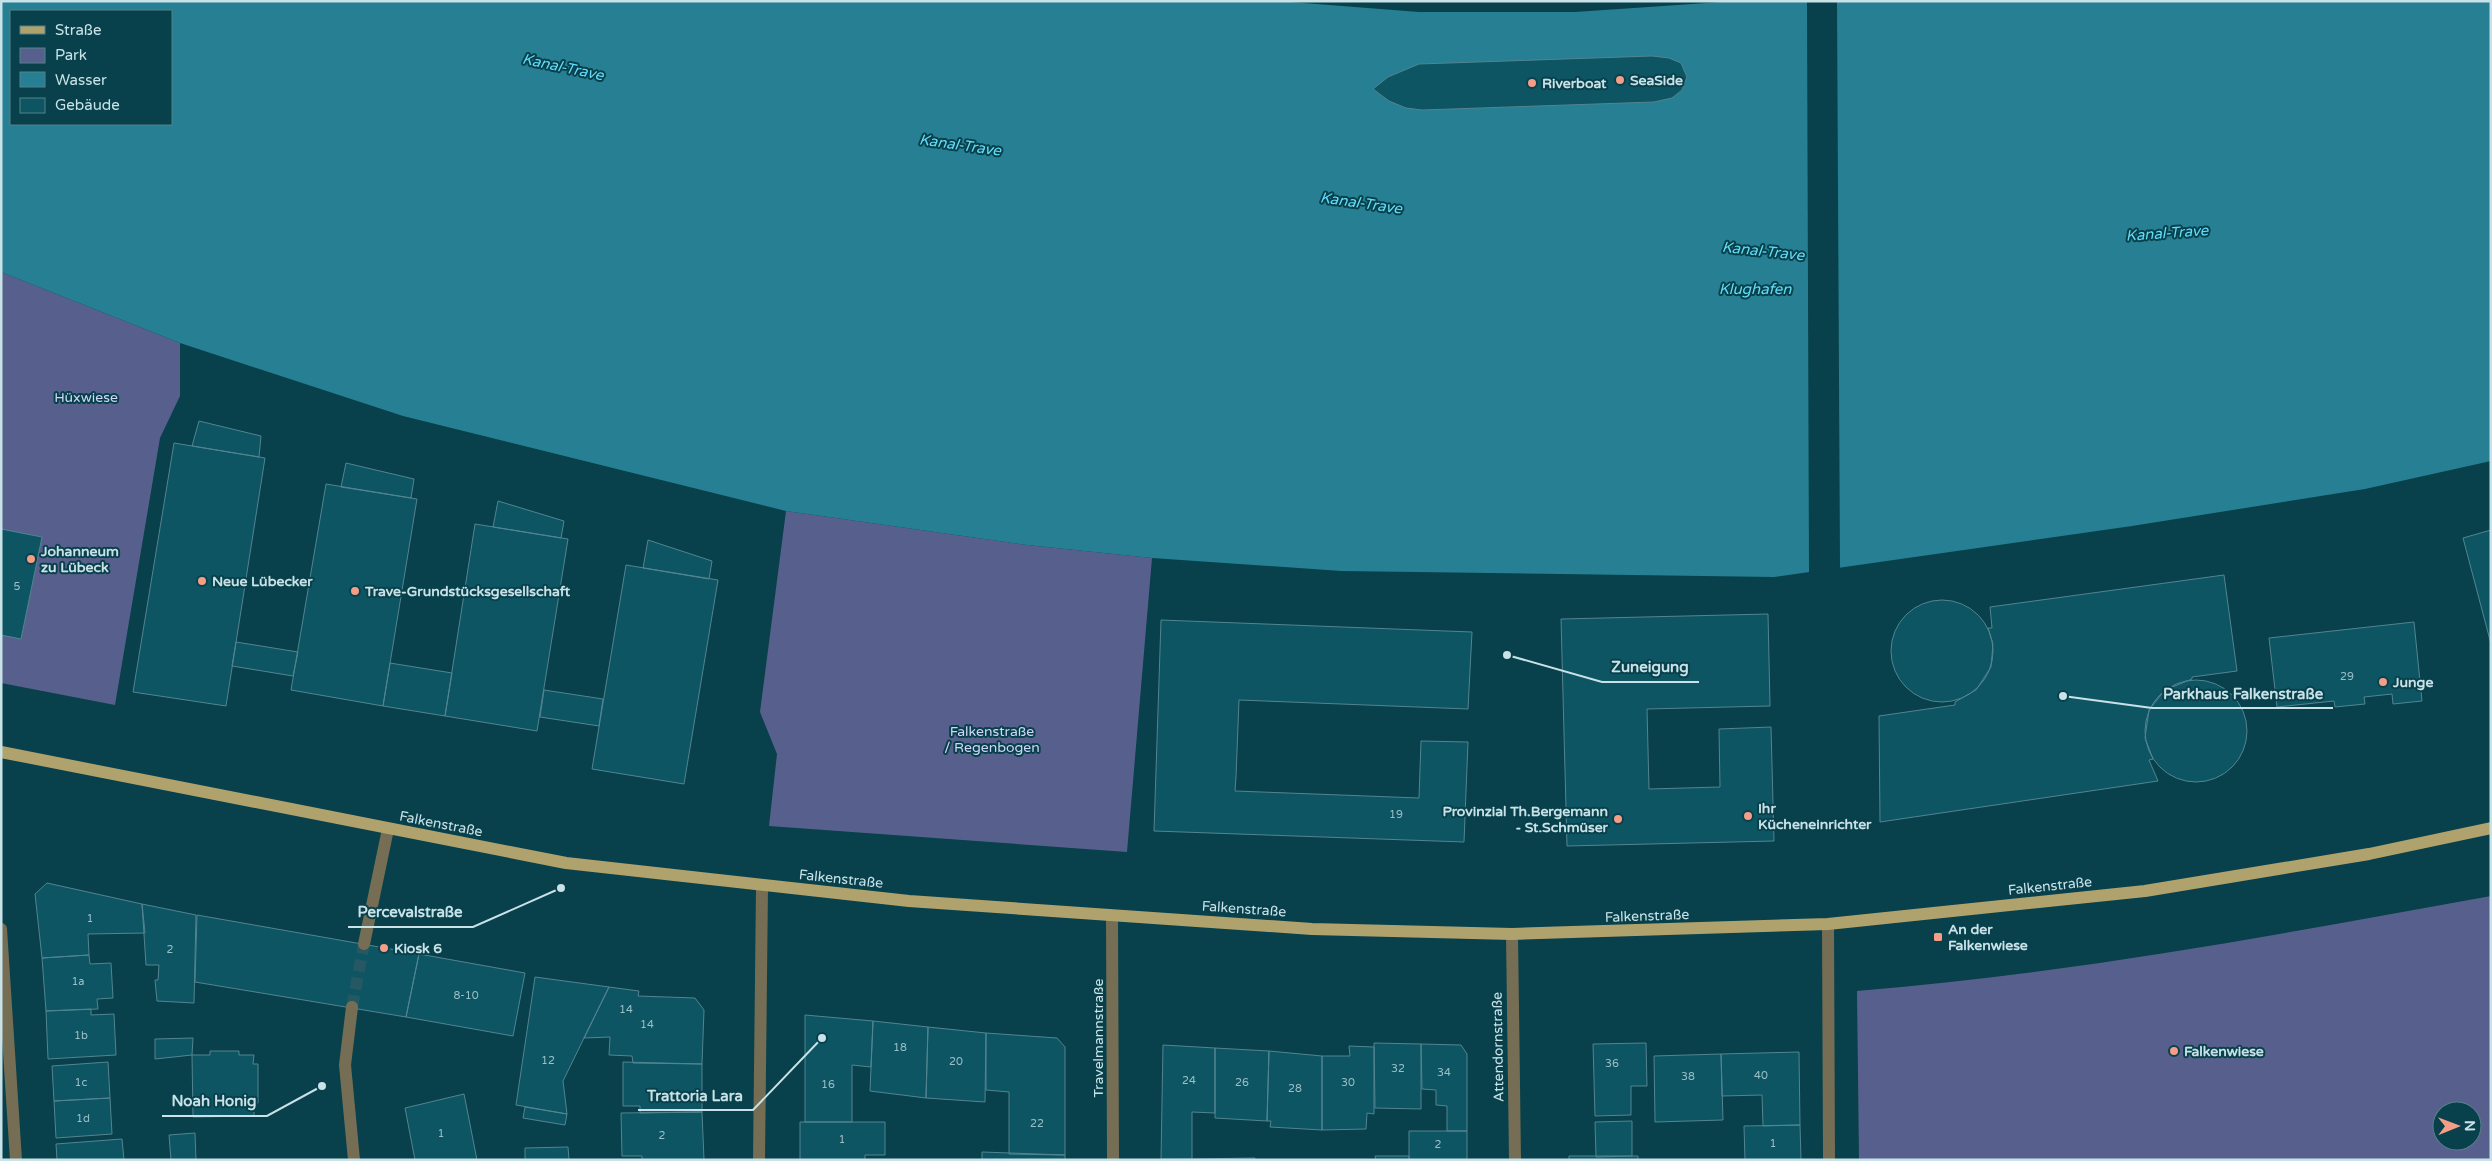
<svg xmlns="http://www.w3.org/2000/svg" width="2492" height="1161" font-family="'Varela Round',sans-serif">
<style>
.green{fill:#57608c;fill-rule:evenodd}
.water{fill:#267f92;fill-rule:evenodd}
.pier{fill:#08404b}
.building{fill:#0e5563;stroke:#538491}
.lines{fill:none;stroke-linecap:round;stroke-linejoin:round}
.minor-tunnel{stroke:#255863;stroke-width:12;stroke-dasharray:12 6;stroke-linecap:butt}
.minor{stroke:#756e55;stroke-width:12}
.major{stroke:#b0a26d;stroke-width:12}
.poi-dot{fill:#f49e88;stroke:#08404b;stroke-width:2}
.labels{text-anchor:middle;dominant-baseline:central;stroke-width:4;stroke-linejoin:round;paint-order:stroke}
.number-label{font-size:11px;fill:#9abfc7}
.poi-label{font-size:14px;font-weight:bold;fill:#c8e2e8;stroke:#08404b;text-anchor:start}
.park-label{font-size:14px;fill:#cfd6f8;stroke:#08404b}
.street-label{font-size:14px;fill:#c8e2e8;stroke:#08404b}
.water-label{font-size:15px;font-style:italic;fill:#61dcf9;stroke:#08404b}
.leader{fill:none;stroke:#c8e2e8;stroke-width:2}
.callout-dot{fill:#c8e2e8;stroke:#08404b;stroke-width:2}
.callout-label{font-size:15px;text-anchor:middle;font-weight:bold;fill:#c8e2e8;stroke:#08404b;stroke-width:4;stroke-linejoin:round;paint-order:stroke}
</style>
<rect width="100%" height="100%" fill="#08404b"/>
<path class="green" d="M1 272 180 343V396L160 438 115 705 1 683Z
M786 511 1027 545 1152 558 1127 852 769 826 777 754 760 712Z
M2491 896V1160H1859L1857 991C2070 974 2281 934 2491 896ZM2442 1111H2472V1141H2442Z"/>
<path class="water" d="M1 1H1278L1419 12H1575L1736 1H2491V461L2365 489 2132 526 1774 577 1341 571 1152 558 1027 545 786 511 403 416 180 343 1 272ZM11 11H171V124H11Z"/>
<path class="pier" d="M1807 1H1837L1840 571 1809 575Z"/>
<path class="building" d="M1652 56 1669 58 1681 63 1687 77 1682 90 1672 98 1654 102 1422 110 1406 108 1389 101 1373 89 1388 77 1419 64Z
M199 421 261 436 259 457 192 446Z
M174 443 265 458 226 706 133 692Z
M346 463 414 479 411 498 341 487Z
M326 484 417 499 383 706 291 690Z
M498 501 564 521 561 538 493 527Z
M475 524 568 539 537 731 445 716Z
M1 529 42 537 21 639 1 635Z
M2491 530V644L2463 538Z
M648 540 712 561 709 579 643 568Z
M626 565 718 580 684 784 592 769Z
M2224 575 2237 671 2192 677V679L2165 690 2149 710 2145 738 2153 759 2149 760 2158 781 1880 822 1879 716 1955 705V702L1976 690 1991 667 1993 644 1988 628H1992L1990 607Z
M1891 651a51 51 0 1 1 102 0a51 51 0 1 1-102 0Z
M1768 614 1770 706 1647 709 1649 789 1720 787 1719 729 1771 727 1774 841 1567 846 1561 619Z
M1161 620 1472 632 1468 709 1239 700 1236 777 1235 791 1419 798 1421 741 1468 742 1464 842 1154 831Z
M2414 622 2422 701 2393 704 2392 694 2364 697 2365 704 2335 707 2334 701 2277 707 2269 638Z
M236 642 298 652 293 676 232 666Z
M390 663 452 673 445 716 383 706Z
M2145 731a51 51 0 1 1 102 0a51 51 0 1 1-102 0Z
M544 690 603 699 599 726 540 717Z
M47 883 142 904 145 933 88 934 89 955 42 958 35 894Z
M142 904 196 915 194 1003 157 1001 155 980H158L159 965H146Z
M197 915 419 954 406 1017 195 982Z
M419 954 525 973 513 1036 406 1017Z
M89 955 90 964 111 963 113 998 97 999 98 1009 46 1011 42 958Z
M535 977 609 987 563 1081 567 1114 516 1105Z
M609 987 639 991 638 996 695 998 704 1010 702 1064 633 1063 632 1056 609 1055 610 1037 584 1038Z
M91 1009V1015L114 1014 116 1055 48 1059 46 1011Z
M805 1015 873 1021 871 1067 852 1065V1122H805Z
M873 1021 928 1027 926 1098 870 1091Z
M928 1027 986 1033 985 1102 926 1098Z
M986 1033 1057 1038 1065 1047V1155L1009 1154V1092L986 1090Z
M193 1038 192 1055 155 1059V1039Z
M1374 1043 1421 1044V1109L1375 1108Z
M1646 1043 1647 1086H1631V1115L1595 1116 1593 1044Z
M1421 1044 1461 1045 1467 1054V1131H1447V1106L1436 1105V1090L1422 1089Z
M1163 1045 1215 1048V1113L1192 1112V1159H1161Z
M1349 1046 1374 1047V1114L1367 1113 1366 1129 1322 1130V1056H1350Z
M1215 1048 1269 1051 1267 1121 1215 1118Z
M210 1051H239V1055H254L253 1064H258V1103L254 1104V1116L193 1117 192 1055H210Z
M1269 1051 1322 1056V1130L1270 1127 1271 1121H1267Z
M1799 1052 1800 1125 1763 1126 1762 1095 1722 1096 1721 1054Z
M1721 1054 1723 1120 1655 1122 1654 1056Z
M108 1062 110 1098 54 1101 52 1066Z
M623 1062 702 1064V1112L640 1113V1106H623Z
M464 1094 477 1160H415L405 1108Z
M110 1098 112 1134 56 1138 54 1101Z
M525 1107 567 1114 565 1125 523 1118Z
M702 1112 704 1160H642V1156H622L621 1113Z
M1632 1121V1156L1596 1157 1595 1122Z
M800 1122H885V1155H865V1160H800Z
M1800 1125 1801 1160H1745L1744 1126Z
M1409 1131H1467V1160H1409Z
M195 1133 196 1160H171L169 1135Z
M122 1139 124 1160H57L56 1144Z
M568 1147 569 1160H525V1148Z
M982 1152 1065 1155V1160H982Z
M1375 1156H1409V1160H1376Z
M1569 1156H1638V1160H1569Z
M1255 1158V1160H1161L1192 1159Z"/>
<g class="lines">
<path class="minor-tunnel" d="M352 1007 364 944"/>
<path class="minor" d="M1112 916 1113 1160
M1828 924 1829 1160
M1 929 16 1160
M1512 934 1515 1160
M364 944 388 829
M352 1007 345 1065 354 1160
M759 1160 762 886"/>
<path class="major" d="M1 752 566 863 909 901 1312 929 1512 934 1828 924 2145 891 2369 854 2491 828"/>
</g>
<g class="poi-dot">
<circle cx="1620" cy="80" r="5"/>
<circle cx="1532" cy="83" r="5"/>
<circle cx="31" cy="559" r="5"/>
<circle cx="202" cy="581" r="5"/>
<circle cx="355" cy="591" r="5"/>
<circle cx="2383" cy="682" r="5"/>
<circle cx="1748" cy="816" r="5"/>
<circle cx="1618" cy="819" r="5"/>
<rect x="1933" y="932" width="10" height="10" rx="2.5"/>
<circle cx="384" cy="948" r="5"/>
<circle cx="2174" cy="1051" r="5"/>
</g>
<g class="labels">
<g class="number-label">
<text x="17" y="586">5</text>
<text x="2347" y="676">29</text>
<text x="1396" y="814">19</text>
<text x="90" y="918">1</text>
<text x="170" y="949">2</text>
<text x="78" y="981">1a</text>
<text x="466" y="995">8-10</text>
<text x="626" y="1009">14</text>
<text x="647" y="1024">14</text>
<text x="81" y="1035">1b</text>
<text x="900" y="1047">18</text>
<text x="548" y="1060">12</text>
<text x="956" y="1061">20</text>
<text x="1612" y="1063">36</text>
<text x="1398" y="1068">32</text>
<text x="1444" y="1072">34</text>
<text x="1761" y="1075">40</text>
<text x="1688" y="1076">38</text>
<text x="1189" y="1080">24</text>
<text x="81" y="1082">1c</text>
<text x="1242" y="1082">26</text>
<text x="1348" y="1082">30</text>
<text x="828" y="1084">16</text>
<text x="1295" y="1088">28</text>
<text x="83" y="1118">1d</text>
<text x="1037" y="1123">22</text>
<text x="441" y="1133">1</text>
<text x="662" y="1135">2</text>
<text x="842" y="1139">1</text>
<text x="1773" y="1143">1</text>
<text x="1438" y="1144">2</text>
</g>
<g class="poi-label">
<text x="1630" y="80">SeaSide</text>
<text x="1542" y="83">Riverboat</text>
<text x="41" y="551">Johanneum<tspan x="41" dy="16">zu Lübeck</tspan></text>
<text x="212" y="581">Neue Lübecker</text>
<text x="365" y="591">Trave-Grundstücksgesellschaft</text>
<text x="2393" y="682">Junge</text>
<text x="1758" y="808">Ihr<tspan x="1758" dy="16">Kücheneinrichter</tspan></text>
<text x="1608" y="811" text-anchor="end">Provinzial Th.Bergemann<tspan x="1608" dy="16">- St.Schmüser</tspan></text>
<text x="1948" y="929">An der<tspan x="1948" dy="16">Falkenwiese</tspan></text>
<text x="394" y="948">Kiosk 6</text>
<text x="2184" y="1051">Falkenwiese</text>
</g>
<g class="park-label">
<text x="86" y="397">Hüxwiese</text>
<text x="992" y="731">Falkenstraße<tspan x="992" dy="16">/ Regenbogen</tspan></text>
</g>
<g class="street-label">
<text transform="translate(441 824) rotate(11)">Falkenstraße</text>
<text transform="translate(841 879) rotate(6)">Falkenstraße</text>
<text transform="translate(2050 886) rotate(-6)">Falkenstraße</text>
<text transform="translate(1244 909) rotate(4)">Falkenstraße</text>
<text transform="translate(1647 916) rotate(-2)">Falkenstraße</text>
<text transform="translate(1098 1038) rotate(-90)">Travelmannstraße</text>
<text transform="translate(1498 1047) rotate(-91)">Attendornstraße</text>
</g>
<g class="water-label">
<text transform="translate(563 67) rotate(12)">Kanal-Trave</text>
<text transform="translate(960 145) rotate(8)">Kanal-Trave</text>
<text transform="translate(1361 203) rotate(8)">Kanal-Trave</text>
<text transform="translate(2167 233) rotate(-4)">Kanal-Trave</text>
<text transform="translate(1763 251) rotate(6)">Kanal-Trave</text>
<text x="1755" y="289">Klughafen</text>
</g>
</g>
<path class="leader" d="M1507 655L1602 682H1699M2063 696L2152 708H2333M561 888L473 927H348M822 1038L753 1110H638M322 1086L267 1116H162"/>
<g class="callout-dot">
<circle cx="1507" cy="655" r="5"/>
<circle cx="2063" cy="696" r="5"/>
<circle cx="561" cy="888" r="5"/>
<circle cx="822" cy="1038" r="5"/>
<circle cx="322" cy="1086" r="5"/>
</g>
<g class="callout-label">
<text x="1650" y="672">Zuneigung</text>
<text x="2243" y="699">Parkhaus Falkenstraße</text>
<text x="410" y="917">Percevalstraße</text>
<text x="695" y="1101">Trattoria Lara</text>
<text x="214" y="1106">Noah Honig</text>
</g>
<rect width="2492" height="1161" fill="none" stroke="#c8e2e8" stroke-width="5"/>
<rect x="10" y="10" width="162" height="115" fill="#08404b" stroke="#55818a"/>
<rect x="20" y="26" width="25" height="8" fill="#b0a26d" stroke="#55818a"/>
<text x="55" y="35" font-size="15" fill="#c8e2e8">Straße</text>
<rect x="20" y="48" width="25" height="15" fill="#57608c" stroke="#55818a"/>
<text x="55" y="60" font-size="15" fill="#c8e2e8">Park</text>
<rect x="20" y="72" width="25" height="15" fill="#267f92" stroke="#55818a"/>
<text x="55" y="85" font-size="15" fill="#c8e2e8">Wasser</text>
<rect x="20" y="98" width="25" height="15" fill="#0e5563" stroke="#55818a"/>
<text x="55" y="110" font-size="15" fill="#c8e2e8">Gebäude</text>
<g transform="translate(2457 1126) rotate(89)"><circle r="24" fill="#08404b" stroke="#55818a"/>
<path d="M0-4L9 19L0 12L-9 19Z" fill="#f49e88"/>
<text y="-8" font-size="14" font-weight="bold" text-anchor="middle" fill="#c8e2e8">N</text>
</g>
</svg>
